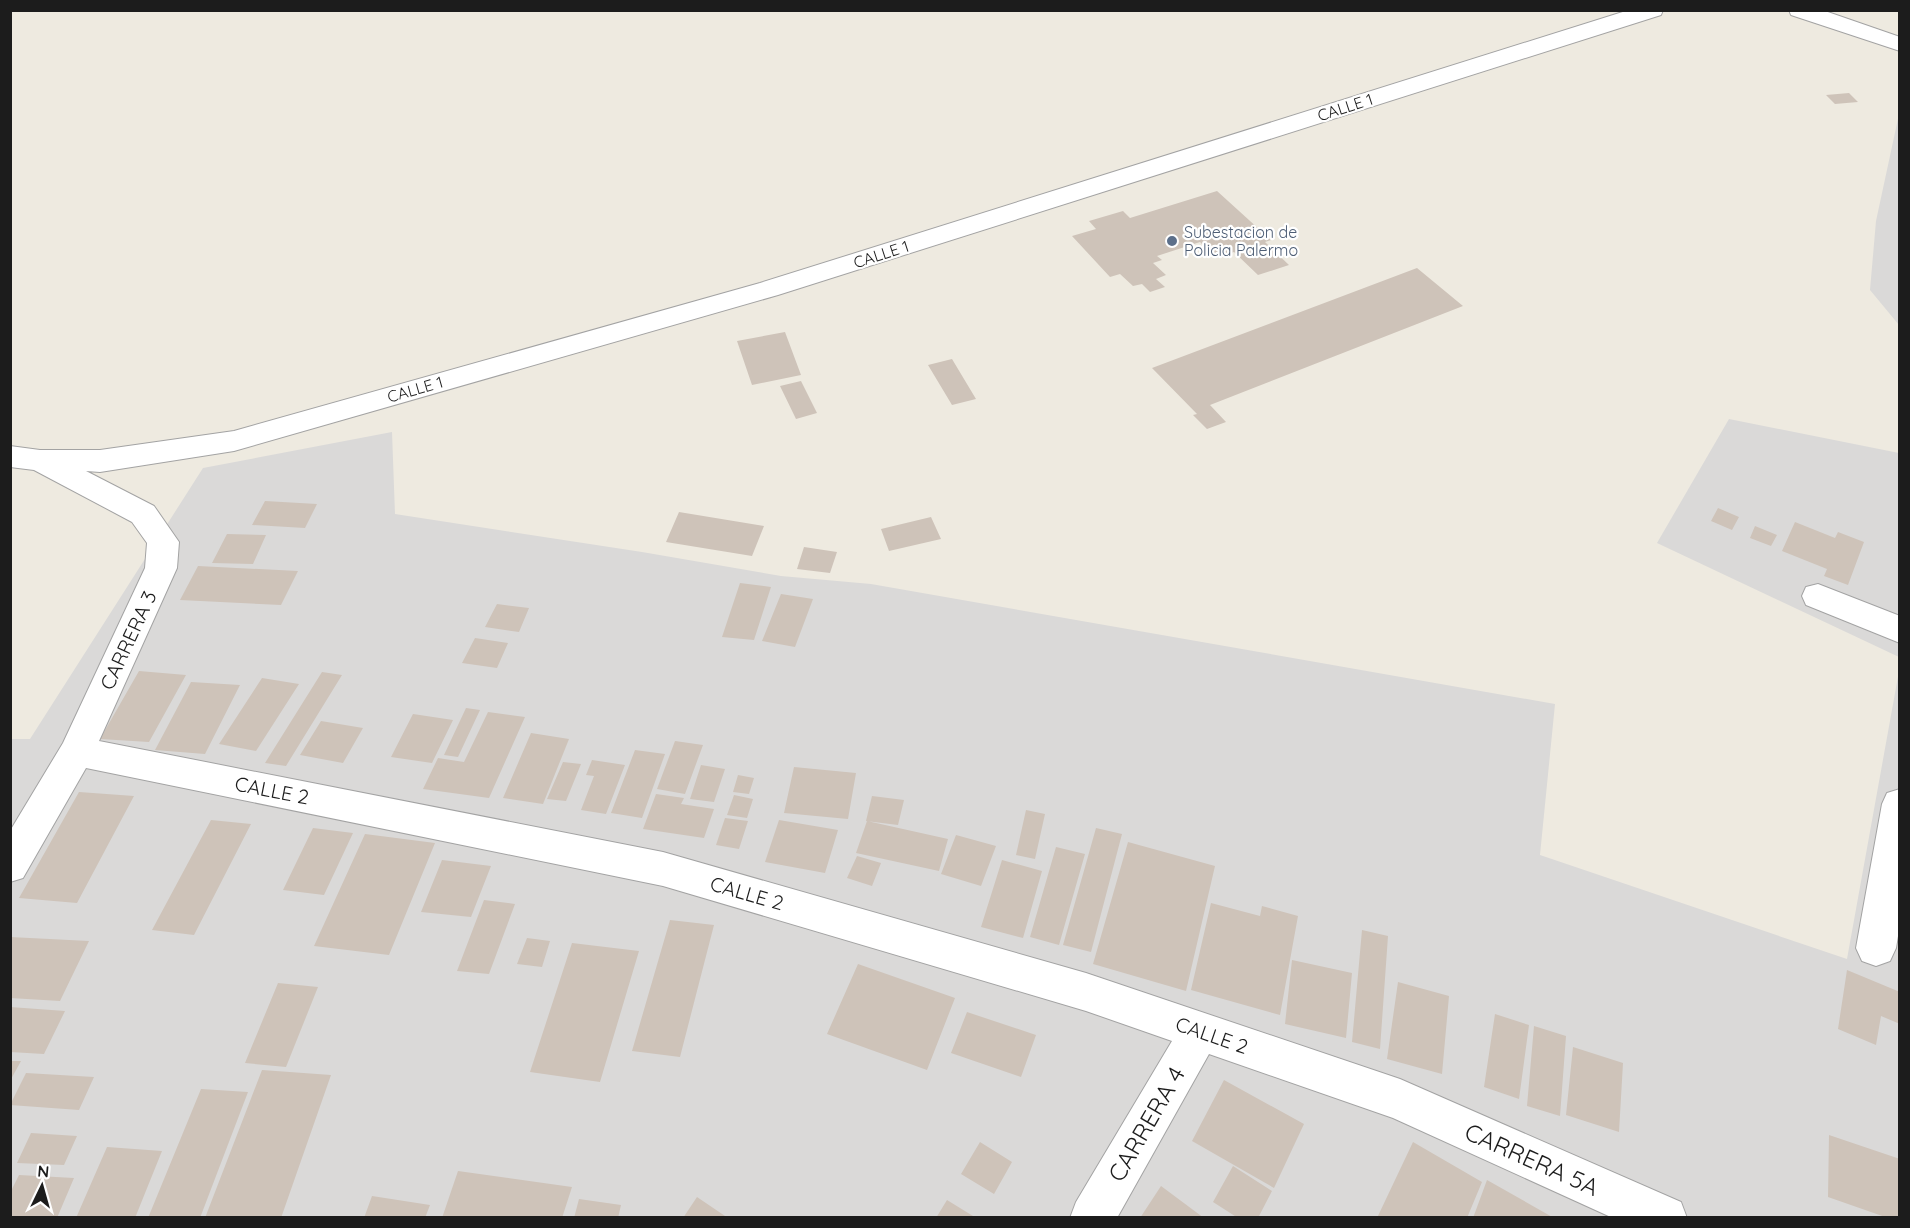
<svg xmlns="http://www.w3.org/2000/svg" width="1910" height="1228" font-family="Quicksand,sans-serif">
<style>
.residential{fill:#dad9d8}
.building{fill:#cec3b9}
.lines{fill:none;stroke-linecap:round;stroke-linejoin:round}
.minor-casing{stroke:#a3a3a3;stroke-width:2}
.minor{fill:#fff;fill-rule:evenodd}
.service-dot{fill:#5c6f8a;stroke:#fff;stroke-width:2}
.labels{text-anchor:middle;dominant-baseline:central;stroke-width:4.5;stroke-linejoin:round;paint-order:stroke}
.far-street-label{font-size:16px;fill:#1c1c1c;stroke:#fff}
.far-service-label{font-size:16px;fill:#4e5e75;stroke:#fff;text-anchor:start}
.street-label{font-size:20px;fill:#1c1c1c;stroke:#fff}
.near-street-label{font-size:24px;fill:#1c1c1c;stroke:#fff}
</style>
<rect width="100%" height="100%" fill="#eeeae0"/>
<path class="residential" d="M1899 114 1900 325H1899L1870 290 1876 221Z
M1729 419 1899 453V657L1657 543Z
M392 432 395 514 642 552 781 576 871 584 1555 704 1540 855 1847 959 1899 671V1217L11 1218V739H30L203 468Z"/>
<path class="building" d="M1849 93 1858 102 1835 104 1826 95Z
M1217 191 1271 240 1265 242 1289 265 1258 275 1234 252 1216 258 1200 242 1157 256 1162 260 1153 263 1166 275 1156 279 1165 287 1150 292 1142 284 1133 286 1120 274 1110 277 1072 236 1096 229 1089 221 1123 211 1130 218Z
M1417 268 1463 306 1210 405 1226 422 1207 429 1193 415 1197 414 1152 368Z
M785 332 801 375 752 385 737 341Z
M952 359 976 399 952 405 928 365Z
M801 381 817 413 796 419 780 386Z
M265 501 317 504 305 528 252 525Z
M1718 508 1739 517 1732 530 1711 521Z
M679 512 764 526 752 556 666 542Z
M931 517 941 539 889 551 881 529Z
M1795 522 1835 538 1838 532 1864 542 1848 585 1824 576 1827 569 1782 551Z
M1755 526 1777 535 1771 546 1750 538Z
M227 534 266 535 253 564 212 563Z
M804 547 837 552 830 573 797 569Z
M198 566 298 571 281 605 180 600Z
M740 583 771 587 754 640 722 637Z
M781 594 813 599 795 647 762 641Z
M497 604 529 608 519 632 485 627Z
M475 638 508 643 497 668 462 663Z
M139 671 186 675 149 742 100 739Z
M322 672 342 675 286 766 265 763Z
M262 678 299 684 256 751 219 744Z
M191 682 240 685 205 754 155 750Z
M466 708 480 710 458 757 444 755Z
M488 712 525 717 489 798 423 789 438 758 464 762Z
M413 714 453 720 432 763 391 757Z
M321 721 363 728 343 763 300 755Z
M531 733 569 739 543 804 503 798Z
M675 741 703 745 685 794 657 789Z
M635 750 665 754 642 818 611 813Z
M592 760 625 765 606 814 581 810 594 776 586 775Z
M563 762 581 764 566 801 547 799Z
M701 765 725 769 714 802 690 799Z
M794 767 856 773 848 819 784 813Z
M738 775 754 778 749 794 733 792Z
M79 792 134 796 77 903 19 898Z
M656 794 684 798 681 804 714 809 704 838 643 829Z
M734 795 753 799 747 818 727 815Z
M872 796 904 800 898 825 866 821Z
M1026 810 1045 814 1035 859 1016 855Z
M725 818 748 821 739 849 716 845Z
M211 820 251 824 194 935 152 930Z
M779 820 838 830 825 873 765 862Z
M867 821 948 839 939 871 856 853Z
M313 828 353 833 324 895 283 890Z
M1096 828 1122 834 1091 952 1063 945Z
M365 834 435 843 389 955 314 946Z
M956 835 996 846 981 886 941 874Z
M1128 842 1215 866 1186 991 1093 964Z
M1056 847 1085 854 1059 945 1030 937Z
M857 856 881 863 872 886 847 878Z
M442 860 491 866 471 917 421 912Z
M1002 860 1042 871 1023 938 981 927Z
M484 900 515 904 489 974 457 971Z
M1211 903 1260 916 1262 906 1298 916 1280 1015 1191 990Z
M670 920 714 925 680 1057 632 1051Z
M1362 930 1388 936 1380 1049 1352 1042Z
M10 937 89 941 60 1001 10 998Z
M527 938 550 941 542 967 517 964Z
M572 943 639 951 600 1082 530 1072Z
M1292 960 1352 973 1346 1038 1285 1024Z
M858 964 955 998 927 1070 827 1034Z
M1847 970 1900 992V1024L1881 1016 1876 1045 1838 1029Z
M1398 982 1449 996 1442 1074 1387 1059Z
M278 983 318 987 286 1067 245 1063Z
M10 1007 65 1011 44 1054 10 1052Z
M967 1012 1036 1035 1021 1077 951 1053Z
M1495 1014 1529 1025 1519 1099 1484 1087Z
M1534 1026 1566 1036 1560 1116 1527 1106Z
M1573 1047 1623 1063 1619 1132 1566 1115Z
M10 1061H21L10 1081Z
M262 1070 331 1075 281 1218H205Z
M26 1073 94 1077 79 1110 10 1105Z
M1224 1080 1304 1124 1274 1188 1192 1141Z
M201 1089 248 1092 200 1218H148Z
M31 1133 77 1136 64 1165 17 1163Z
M1829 1135 1900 1159V1218H1888L1828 1197Z
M980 1142 1012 1162 994 1194 961 1174Z
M1413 1142 1482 1182 1467 1218H1377Z
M107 1147 162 1151 135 1218H76Z
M1233 1166 1272 1191 1258 1218H1238L1213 1202Z
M458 1171 572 1187 562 1218H442Z
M19 1175 74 1178 57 1218H10V1193Z
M1487 1180 1554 1218H1473Z
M1161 1186 1204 1218H1140Z
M372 1196 430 1205 425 1218H364Z
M697 1197 728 1218H683Z
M579 1199 621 1205 618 1218H574Z
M947 1200 973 1216 972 1218H936Z"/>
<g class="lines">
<g class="minor-casing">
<path id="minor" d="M1629 10H1663L1661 15 778 295 234 451 100 472 86 471 154 506 179 542 177 568 99 741 663 852 1086 973 1400 1079 1681 1202 1687 1218H1613L1393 1118 1209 1054 1117 1218H1070L1076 1202 1172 1041 1086 1011 663 886 86 768 23 878 10 882V831L63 743 145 568 147 543 132 522 34 470 10 467V446L40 450H100L234 431 760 283Z
M1789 10H1822L1900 37V51L1791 15Z
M1818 584 1900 616V643L1806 605 1802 596 1806 587Z
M1900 789V924L1896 948 1890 961 1876 966 1862 961 1856 948 1882 804 1887 793Z"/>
</g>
<use href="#minor" class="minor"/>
</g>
<circle class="service-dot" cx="1172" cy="241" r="6"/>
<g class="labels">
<g class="far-street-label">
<text transform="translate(1345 107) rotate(-18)">CALLE 1</text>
<text transform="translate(881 254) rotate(-18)">CALLE 1</text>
<text transform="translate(415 389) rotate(-16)">CALLE 1</text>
</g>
<g class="far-service-label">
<text x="1184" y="232">Subestacion de<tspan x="1184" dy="18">Policia Palermo</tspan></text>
</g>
<g class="street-label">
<text transform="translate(128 640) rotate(-65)">CARRERA 3</text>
<text transform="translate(272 790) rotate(11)">CALLE 2</text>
<text transform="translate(747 893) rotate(16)">CALLE 2</text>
<text transform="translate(1212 1035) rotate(19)">CALLE 2</text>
</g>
<g class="near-street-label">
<text transform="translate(1146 1124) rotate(-60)">CARRERA 4</text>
<text transform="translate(1532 1159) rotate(24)">CARRERA 5A</text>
</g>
</g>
<rect width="1910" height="1228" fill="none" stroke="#1c1c1c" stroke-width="24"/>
<g transform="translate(42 1186) rotate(5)" stroke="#ffffff" stroke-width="4.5" paint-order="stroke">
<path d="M0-4.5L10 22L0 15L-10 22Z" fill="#1c1c1c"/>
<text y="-9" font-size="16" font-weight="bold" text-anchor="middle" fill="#1c1c1c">N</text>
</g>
</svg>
